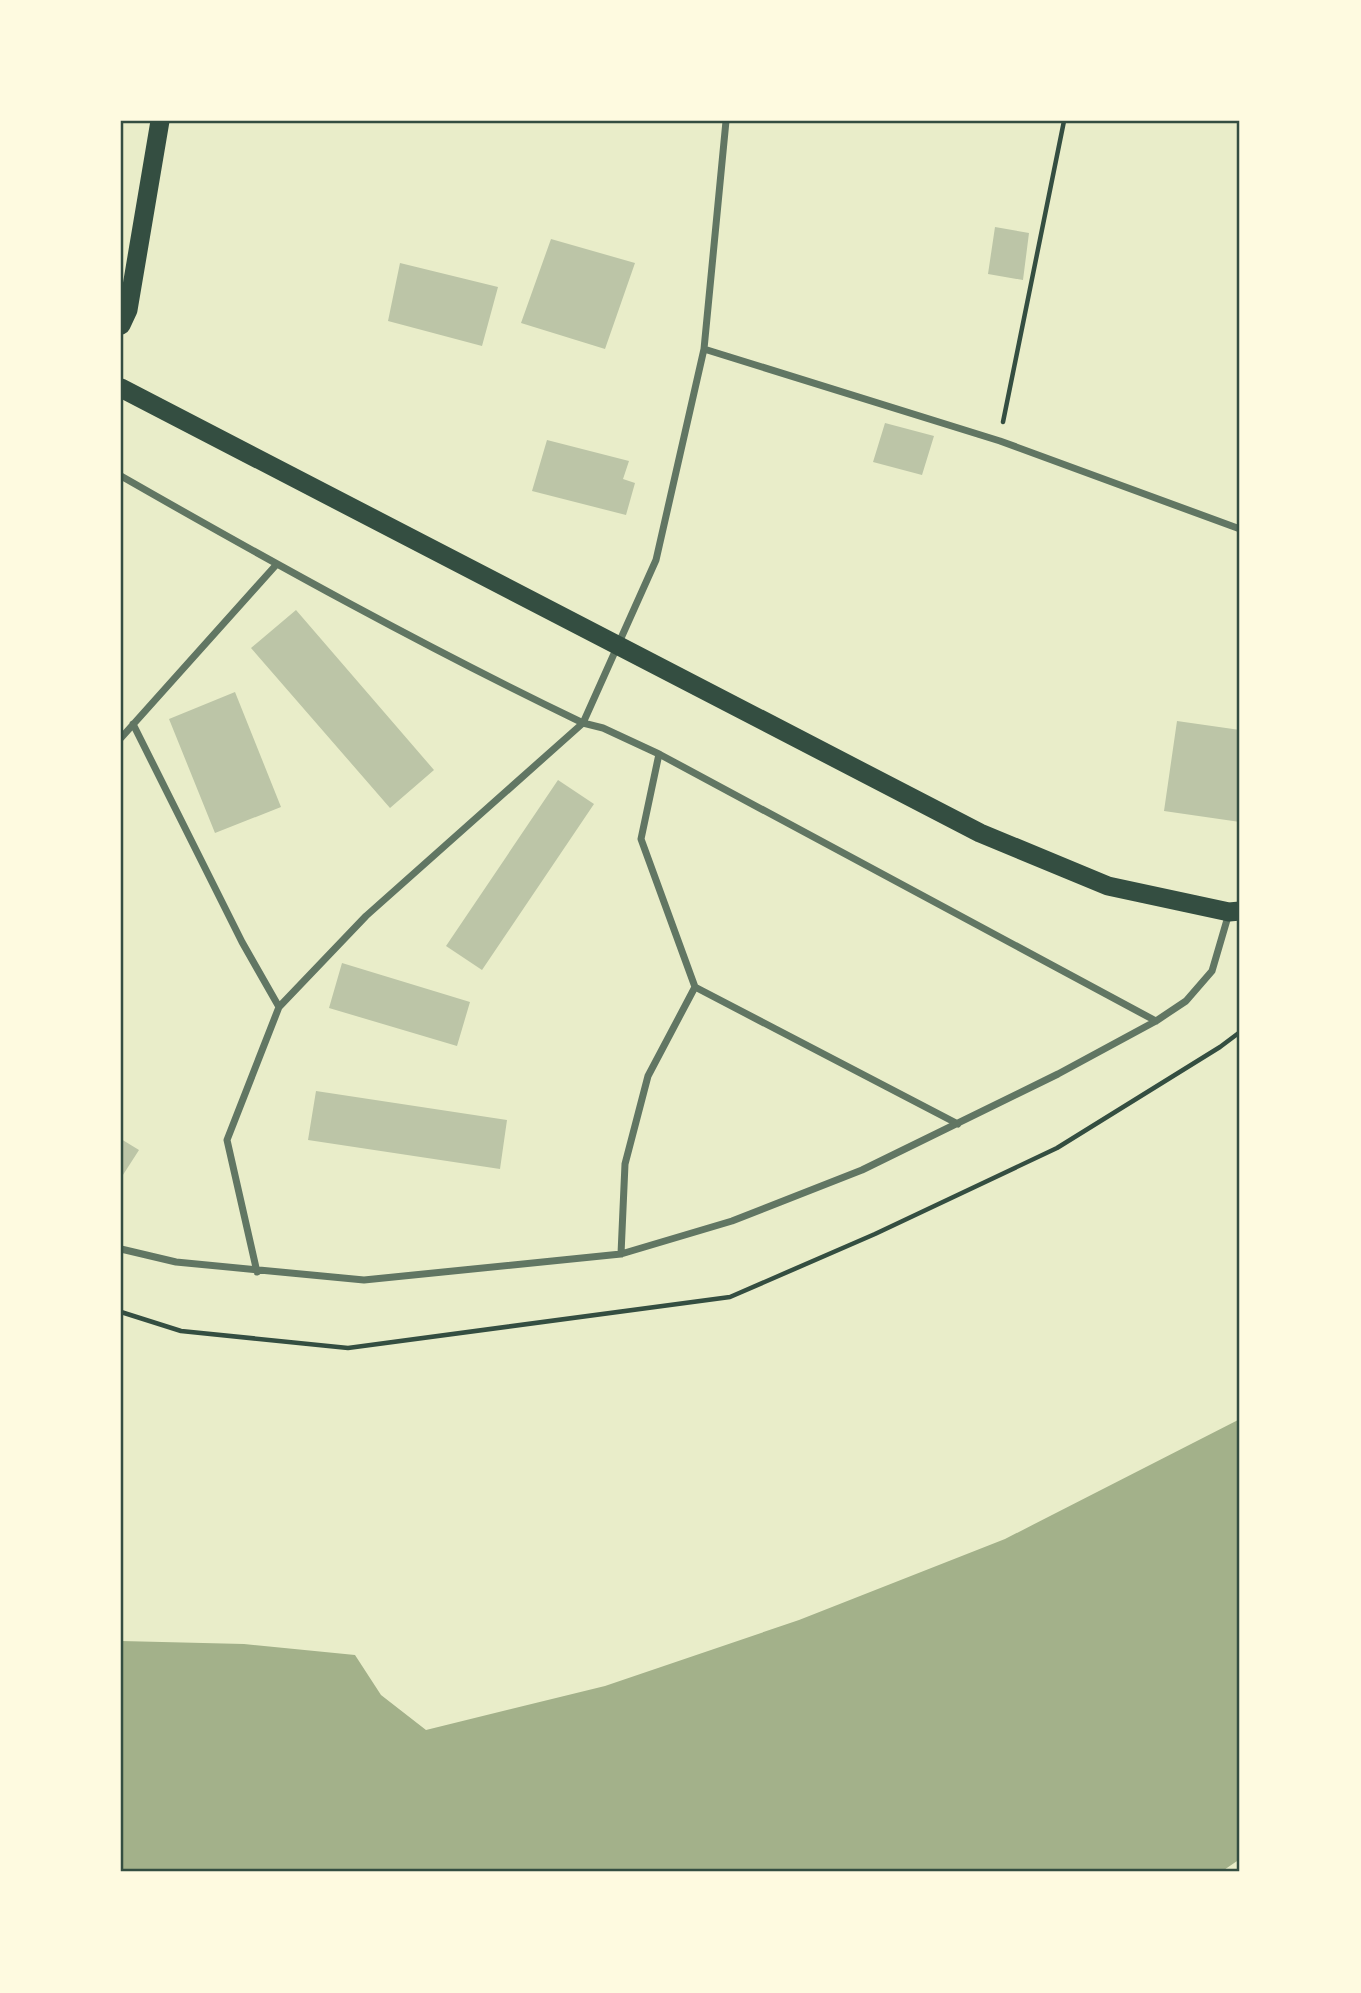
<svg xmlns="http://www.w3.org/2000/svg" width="1361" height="1993" font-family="'Space Grotesk',sans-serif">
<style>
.water{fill:#a3b18a}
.building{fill:#bcc5a7}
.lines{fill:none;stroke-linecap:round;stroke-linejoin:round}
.path{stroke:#344e41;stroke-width:4.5}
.minor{stroke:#617663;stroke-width:7}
.trunk{stroke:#344e41;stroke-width:19}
.neatline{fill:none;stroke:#344e41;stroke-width:2.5}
</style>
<rect width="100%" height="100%" fill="#e9edc9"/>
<path class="water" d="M1240 1419V1859L1221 1872H121V1641L244 1644 355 1655 381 1695 426 1730 605 1686 799 1620 1005 1539Z"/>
<path class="building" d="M995 227 1029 233 1023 280 988 274Z
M551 239 635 263 605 349 521 323Z
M400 263 498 287 482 346 388 321Z
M885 423 934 436 922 475 873 462Z
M547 440 629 461 623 479 635 483 626 515 532 491Z
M296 610 434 770 390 808 251 648Z
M235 692 281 807 215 833 169 719Z
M1177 721 1240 730V822L1164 811Z
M558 780 594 804 482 970 446 946Z
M342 963 470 1002 457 1046 329 1008Z
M316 1091 507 1120 500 1169 308 1140Z
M121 1139 139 1150 121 1178Z"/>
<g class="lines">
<path class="path" d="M1003 422 1064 121
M121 1312 181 1331 348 1348 730 1297 875 1234 1057 1148 1220 1047 1240 1032"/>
<path class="minor" d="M704 349 1000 441 1240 529
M121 476C273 563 425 647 583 723L603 728 659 754 1156 1021
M133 724 242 942 279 1007
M121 738 276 565
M659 754 641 839 695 987 958 1124
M121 1249 176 1262 364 1280 621 1254 732 1221 862 1170 1058 1074 1156 1021 1186 1001 1212 971 1229 913
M621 1254 625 1164 648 1076 695 987
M257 1272 227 1140 279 1007 366 916 583 723 656 560 704 349 726 121"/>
<path class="trunk" d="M121 325 128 310 160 121
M121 388 980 833 1108 886 1229 912 1240 911"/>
</g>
<rect width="1361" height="1993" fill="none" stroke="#fefae0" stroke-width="245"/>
<rect x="122" y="122" width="1116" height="1748" class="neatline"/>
</svg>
